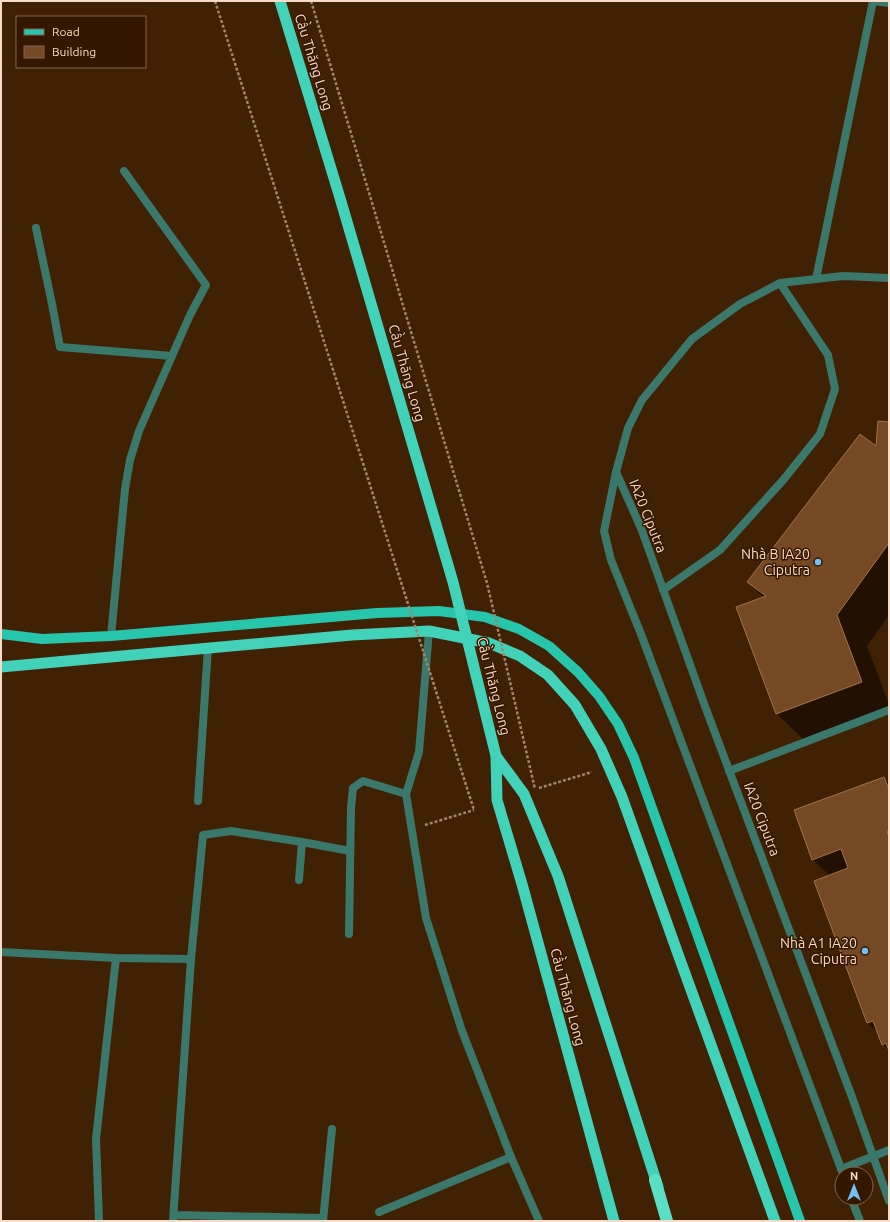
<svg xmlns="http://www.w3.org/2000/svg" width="890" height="1222" font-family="Ubuntu,sans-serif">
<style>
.shadow{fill:#0007}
.building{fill:#744924;stroke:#a1734d}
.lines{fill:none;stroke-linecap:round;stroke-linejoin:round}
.path{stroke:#a1856d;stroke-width:2.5;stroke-dasharray:3 2;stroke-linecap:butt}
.service{stroke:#39786b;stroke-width:8}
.minor{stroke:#39786b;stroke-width:8}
.tertiary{stroke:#39786b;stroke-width:8}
.primary{stroke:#28c5ad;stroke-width:10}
.trunk{stroke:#42d2ba;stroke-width:11}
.motorway{stroke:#5bdec6;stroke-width:12}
.path-bridge{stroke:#a1856d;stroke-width:2.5;stroke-dasharray:3 2;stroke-linecap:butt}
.trunk-bridge{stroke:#42d2ba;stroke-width:11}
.poi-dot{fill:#72c1f5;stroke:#351700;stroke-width:1.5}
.labels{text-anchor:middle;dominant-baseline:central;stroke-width:3;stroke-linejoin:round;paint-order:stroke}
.street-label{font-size:14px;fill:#f6dbc8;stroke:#351700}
.poi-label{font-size:14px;fill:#f6dbc8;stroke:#351700;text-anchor:end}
</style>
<rect width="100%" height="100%" fill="#402104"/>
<path class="shadow" d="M889 423V615L867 646 889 704V714L808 744 777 714 737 608 764 598 748 582 877 448Z
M884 778 889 783V1050L883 1044 879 1034 868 1023 830 876 813 860 795 811Z"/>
<path class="building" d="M878 421 889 422V543L837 615 862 682 776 714 736 607 766 596 747 582 860 434 876 446Z
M884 777 889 789V831H887L889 837V1051L886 1043 882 1045 873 1021 867 1023 814 881 848 868 841 849 812 860 794 810Z"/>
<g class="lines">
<path class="path" d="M539 788 592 772
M425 825 474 810"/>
<path class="service" d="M816 279 873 1
M663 590 720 550 784 479 820 434 835 389 828 355 780 283
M198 801 208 647
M299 880 302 842
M349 934 351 808 353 788 363 781 406 794
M379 1212 511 1157
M174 1215 323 1218
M99 1221 96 1139 116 958
M173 1221 191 959 203 835 231 831 302 842 350 851
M323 1221 332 1129"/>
<path class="minor" d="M873 1 889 3
M36 228 52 304 60 347 172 356
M429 631 419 752 406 794 426 918 462 1031 511 1157 539 1221
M111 636 125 489 130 460 139 431 190 315 206 285 124 171
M729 771 889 710
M1 952 116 958 191 959
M841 1169 889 1150"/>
<path class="tertiary" d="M616 472 641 528 706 709 852 1097 889 1201
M843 1174 641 634 611 560 604 531 616 472 628 428 642 400 692 339 740 304 780 283 843 276 889 278
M851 1198 860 1221"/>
<path class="primary" d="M1 634 42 639 111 636 377 613 439 611 485 617 519 629 549 646 578 672 599 696 618 724 634 758 800 1221"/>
<path class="trunk" d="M1 667 352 635 429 631 489 643 520 656 548 675 575 705 601 749 622 797 678 954 775 1221
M496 756 524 794 558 876 658 1187
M496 756 497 800 522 884 614 1221"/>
<path class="motorway" d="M655 1180 667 1221"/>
<path class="path-bridge" d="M215 1 474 810
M311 1 487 583 535 789"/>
<path class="trunk-bridge" d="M280 1 340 198 453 582 496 756"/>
</g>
<g class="poi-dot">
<circle cx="818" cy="562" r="4"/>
<circle cx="865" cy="951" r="4"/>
</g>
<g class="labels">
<g class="street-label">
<text transform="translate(314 62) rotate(73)">Cầu Thăng Long</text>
<text transform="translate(407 373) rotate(74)">Cầu Thăng Long</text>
<text transform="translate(648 516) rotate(68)">IA20 Ciputra</text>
<text transform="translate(494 686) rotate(76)">Cầu Thăng Long</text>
<text transform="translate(762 819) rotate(69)">IA20 Ciputra</text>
<text transform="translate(568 997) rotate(75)">Cầu Thăng Long</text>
</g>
<g class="poi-label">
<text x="810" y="554">Nhà B IA20<tspan x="810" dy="16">Ciputra</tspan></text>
<text x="857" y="943">Nhà A1 IA20<tspan x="857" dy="16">Ciputra</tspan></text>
</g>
</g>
<rect width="890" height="1222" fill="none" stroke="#f6dbc8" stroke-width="4"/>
<rect x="16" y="16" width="130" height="52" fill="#351700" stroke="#826550"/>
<rect x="24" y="29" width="20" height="6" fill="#28c5ad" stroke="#826550"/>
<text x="52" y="36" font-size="12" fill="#f6dbc8">Road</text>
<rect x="24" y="46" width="20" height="12" fill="#744924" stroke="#826550"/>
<text x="52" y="56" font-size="12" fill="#f6dbc8">Building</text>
<g transform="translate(854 1186)"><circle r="19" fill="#351700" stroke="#826550"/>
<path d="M0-3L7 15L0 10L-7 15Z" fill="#72c1f5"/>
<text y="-6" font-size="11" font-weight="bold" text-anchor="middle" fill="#f6dbc8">N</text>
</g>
</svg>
